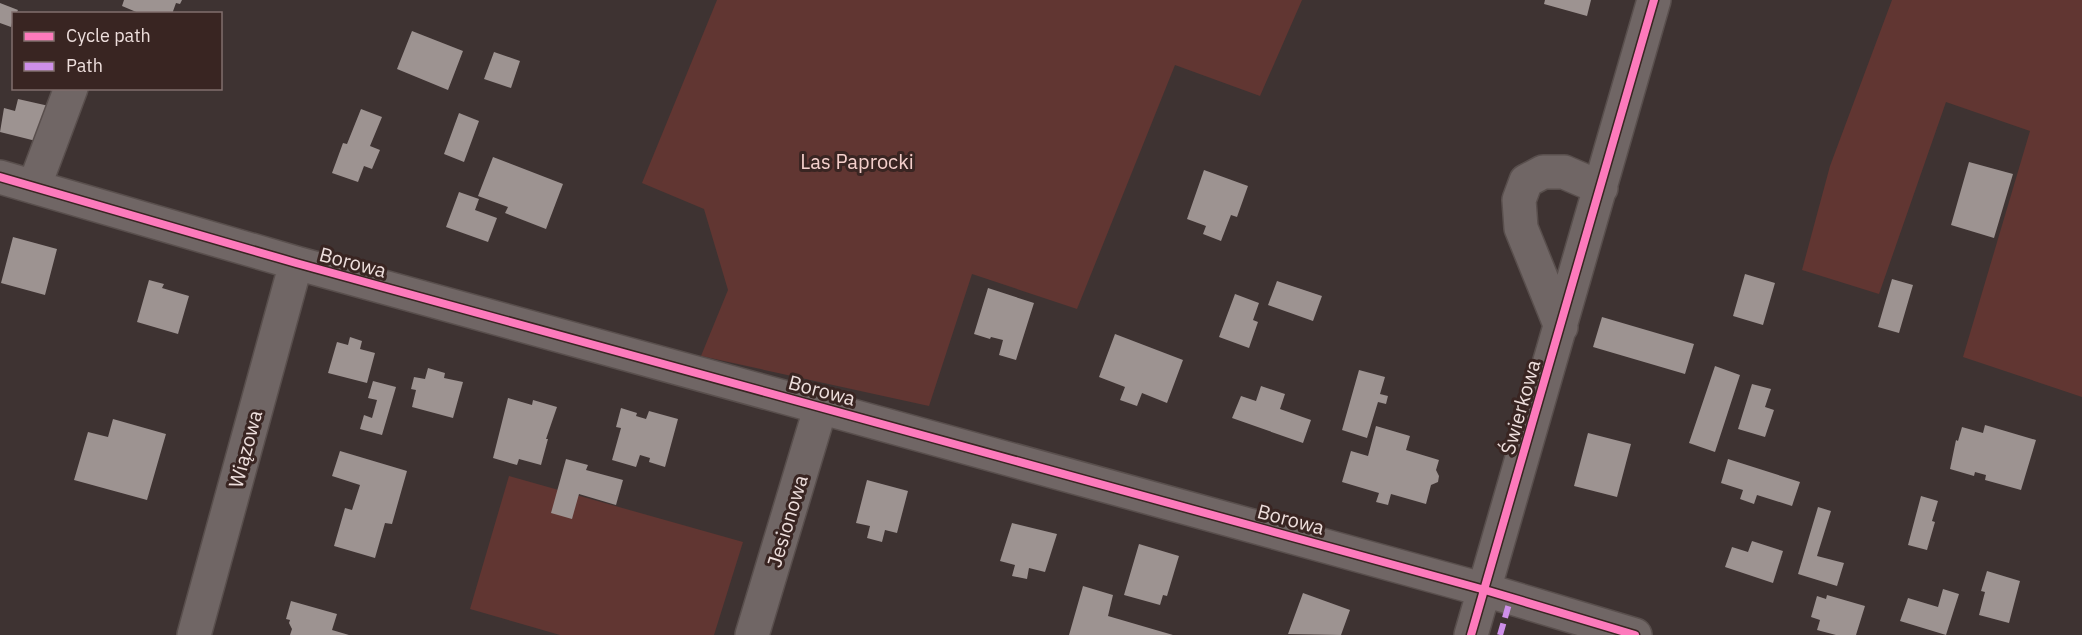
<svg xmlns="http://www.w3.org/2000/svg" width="2082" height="635" font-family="'IBM Plex Sans',sans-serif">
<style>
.green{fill:#613632}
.building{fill:#9d9391}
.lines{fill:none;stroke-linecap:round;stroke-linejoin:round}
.minor-casing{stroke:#594f4d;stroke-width:36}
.minor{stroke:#706665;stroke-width:33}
.quiet{stroke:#ce8fe9;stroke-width:6;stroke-dasharray:12 6;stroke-linecap:butt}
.cycleway-casing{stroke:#392522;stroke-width:11}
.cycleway{stroke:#fd7abc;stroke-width:8}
.labels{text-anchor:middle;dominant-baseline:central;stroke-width:6;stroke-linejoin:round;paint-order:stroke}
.park-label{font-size:20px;fill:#f5d0cc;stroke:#392522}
.street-label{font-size:20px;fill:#eedfdd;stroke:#392522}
</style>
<rect width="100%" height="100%" fill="#3e3332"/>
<path class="green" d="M717 0H1302L1260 96 1175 65 1077 309 972 274 929 406 701 356 728 290 704 209 642 183Z
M1892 0H2082V397L1963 357 2030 131 1946 102 1879 294 1802 270 1830 166Z
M509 476 743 542 714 635H560L470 609Z"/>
<path class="building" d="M124 0H182L180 4 176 3 172 14H141L122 6Z
M1545 0H1591L1587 16 1544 4Z
M0 3 18 10 16 14H14L11 27 0 23Z
M412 31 463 51 448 90 397 69Z
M494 52 520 61 511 88 484 79Z
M18 99 49 106 40 142 0 132 4 108 15 111Z
M361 109 382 117 370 146 380 150 372 169 364 166 358 182 332 173 343 143 347 144Z
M459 113 479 121 464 162 444 154Z
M493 157 563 184 546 229 505 213 508 207 478 196Z
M1969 162 2013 174 1994 238 1951 225Z
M1204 170 1248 186 1237 217 1231 215 1221 241 1203 234 1206 226 1187 219Z
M459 192 479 199 475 210 497 218 488 242 446 227Z
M13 237 57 249 45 295 1 283Z
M1745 274 1775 283 1763 325 1733 316Z
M1892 279 1913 285 1899 333 1878 327Z
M149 280 164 284 162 288 189 296 178 334 137 322Z
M1277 281 1322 296 1313 321 1268 305Z
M988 288 1034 303 1016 360 999 355 1003 340 991 337 990 339 974 334Z
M1235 294 1259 303 1253 320 1258 322 1249 348 1219 337Z
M1602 317 1694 344 1685 374 1593 347Z
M1115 334 1183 360 1167 403 1142 393 1137 406 1120 400 1125 387 1099 377Z
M350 337 362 341 360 349 375 353 367 383 328 373 337 342 348 345Z
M1715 366 1740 375 1715 452 1689 443Z
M428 368 445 373 444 378 463 382 453 418 412 407 416 390 411 389 414 377 425 379Z
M1359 370 1385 377 1380 394 1388 396 1386 404 1378 402 1367 438 1342 430Z
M373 381 396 387 382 435 360 429 364 415 372 418 377 400 368 398Z
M1752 384 1771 389 1765 407 1774 410 1765 437 1738 429Z
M1261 386 1285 394 1280 409 1311 420 1303 443 1232 418 1241 396 1256 401Z
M508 398 532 405 533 400 557 407 546 439H548L541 465 519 459 517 465 493 458Z
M621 408 637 413 636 416 646 419 649 411 678 419 665 467 649 462 650 458 640 455 636 467 612 460 621 428 616 427Z
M113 419 166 434 147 500 74 480 88 432 108 437Z
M1985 425 2036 440 2021 490 1985 480 1986 475 1975 472 1974 476 1950 469 1956 440 1958 441 1962 427 1983 433Z
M1376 426 1410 436 1406 450 1439 460 1436 470 1439 476 1438 482 1431 485 1426 504 1391 494 1388 505 1376 502 1379 493 1342 482 1351 451 1368 456Z
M1588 433 1631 444 1617 497 1574 486Z
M340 451 407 471 392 524 385 523 375 558 334 546 345 508 352 510 360 485 332 476Z
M566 459 588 465 586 470 623 480 616 505 579 494 572 519 551 513Z
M1728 459 1800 482 1792 506 1757 495 1754 504 1740 499 1743 490 1721 483Z
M867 480 908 491 897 533 885 530 882 542 867 538 870 526 856 523Z
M1921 496 1938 501 1932 521 1935 522 1927 550 1908 545Z
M1818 507 1831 511 1817 556 1844 563 1837 586 1798 574Z
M1012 523 1057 534 1045 572 1029 568 1027 579 1012 576 1015 565 1000 561Z
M1752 541 1783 551 1773 583 1725 567 1732 547 1748 552Z
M1139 544 1179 556 1167 596 1163 595 1160 605 1124 595Z
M1987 571 2020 581 2009 623 1979 615 1985 592 1981 591Z
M1083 586 1113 595 1108 616 1173 635H1069Z
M1943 589 1959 594 1946 635 1900 621 1908 598 1938 607Z
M1303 593 1350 610 1341 635 1288 634Z
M1827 595 1865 606 1856 635H1836L1817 630 1820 620 1811 617 1817 596 1826 599Z
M291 601 337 614 332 630 349 635H290L292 629 289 623 290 620 286 619Z"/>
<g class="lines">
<g class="minor-casing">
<path id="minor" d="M0 177 296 263 1485 590 1635 635
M34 187 71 88
M1561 327 1521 228 1519 200 1526 181 1543 172H1564L1601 188
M194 635 296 263
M752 635 821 406
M1471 635 1654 0"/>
</g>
<use href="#minor" class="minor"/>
<path class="quiet" d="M1500 635 1511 597"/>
<g class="cycleway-casing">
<path id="cycleway" d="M0 177 296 263 1485 590 1635 635
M1471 635 1654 0"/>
</g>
<use href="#cycleway" class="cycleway"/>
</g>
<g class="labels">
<g class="park-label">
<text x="857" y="161">Las Paprocki</text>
</g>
<g class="street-label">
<text transform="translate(353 262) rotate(15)">Borowa</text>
<text transform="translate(822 390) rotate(15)">Borowa</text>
<text transform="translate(1520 407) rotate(-74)">Świerkowa</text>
<text transform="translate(245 449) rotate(-75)">Wiązowa</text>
<text transform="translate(1291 519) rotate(15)">Borowa</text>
<text transform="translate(787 521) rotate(-73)">Jesionowa</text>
</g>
</g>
<rect x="12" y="12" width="210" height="78" fill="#392522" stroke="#816f6d" stroke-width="1.5"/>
<rect x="24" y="32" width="30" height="9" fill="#fd7abc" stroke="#816f6d" stroke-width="1.5"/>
<text x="66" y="42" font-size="18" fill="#eedfdd">Cycle path</text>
<rect x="24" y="62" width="30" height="9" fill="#ce8fe9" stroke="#816f6d" stroke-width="1.5"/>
<text x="66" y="72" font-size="18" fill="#eedfdd">Path</text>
</svg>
